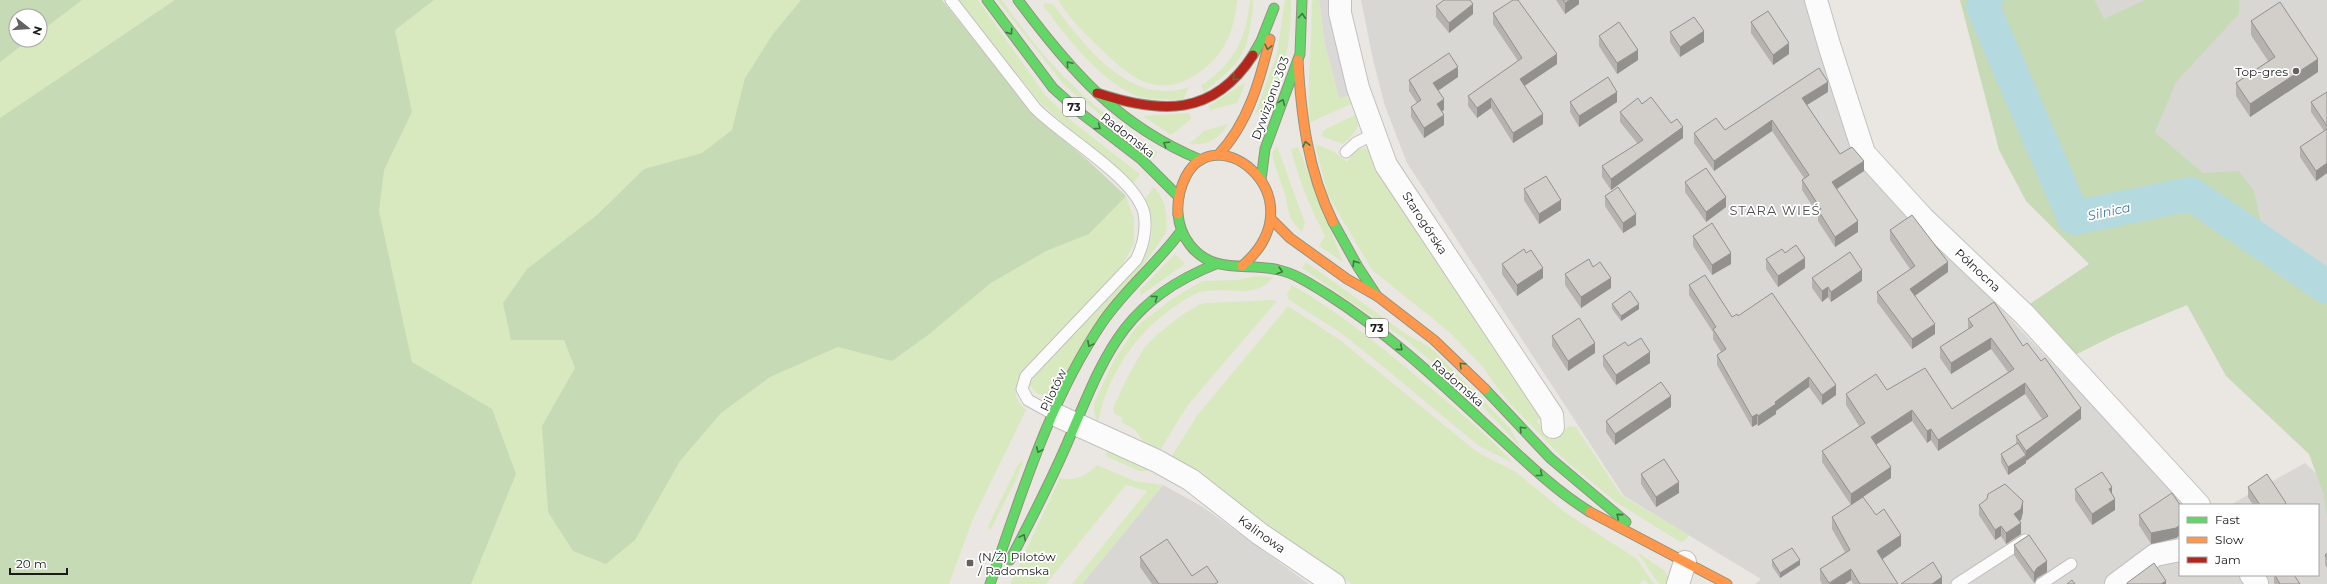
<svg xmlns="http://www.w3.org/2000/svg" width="2327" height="584" font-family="Montserrat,sans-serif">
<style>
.residential{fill:#d9d7d4}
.grass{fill:#d8e9bf;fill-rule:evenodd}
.forest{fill:#c6dab6}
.parking{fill:#dad9d7}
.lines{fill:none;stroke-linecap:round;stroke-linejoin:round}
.river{stroke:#b4d9de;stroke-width:34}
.lane-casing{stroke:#c2c1bf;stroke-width:13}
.street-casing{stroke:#c2c1bf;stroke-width:24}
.fast-casing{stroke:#93937a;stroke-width:11}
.slow-casing{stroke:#93937a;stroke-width:11}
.jam-casing{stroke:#93937a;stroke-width:11}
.lane{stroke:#fcfbfb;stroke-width:11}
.street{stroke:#fcfbfb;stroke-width:22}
.fast{stroke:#63d668;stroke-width:9}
.slow{stroke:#ff974d;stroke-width:9}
.jam{stroke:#b3261e;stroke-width:9}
.wall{fill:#b5b2af}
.shaded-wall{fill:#93918e}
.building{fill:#d2cfcb;stroke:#93918e}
.oneway{stroke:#3f7842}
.poi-dot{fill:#636261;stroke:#fff;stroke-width:1.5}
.labels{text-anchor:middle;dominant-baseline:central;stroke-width:3.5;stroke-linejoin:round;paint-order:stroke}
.shield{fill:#fff;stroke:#5f5f5f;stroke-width:1}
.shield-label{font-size:11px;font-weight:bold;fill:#1b1b1b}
.poi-label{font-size:12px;fill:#1b1b1b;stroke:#fff;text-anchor:end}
.street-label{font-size:12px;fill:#1b1b1b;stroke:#fff}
.neighbourhood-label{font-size:13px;letter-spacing:1px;fill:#4e4e4e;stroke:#fff}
.water-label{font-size:13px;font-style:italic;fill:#417aa5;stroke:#fff}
</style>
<rect width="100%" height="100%" fill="#eae7e2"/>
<path class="residential" d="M1361 0H1813L1879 181 2187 505H2180V575H2318V505H2230L2305 463 2327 484V584H1755L1761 579 1624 496 1407 163 1385 106 1373 60Z
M2095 0H2327V276L2312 267 2155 132Z
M1163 485 1203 507 1309 584H1082Z"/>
<path class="grass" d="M0 0H942L1040 121 1085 158 1126 196 1134 219V244L1120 269 1019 378C1013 391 1015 400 1026 410L973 519 949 584H0ZM16 16H40V40H16Z
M959 0H978L1046 96 1074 123 1140 174 1133 184 1038 101Z
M997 0H1002C1048 66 1090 108 1158 152L1154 158 1065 86Z
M1058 0H1237C1235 27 1226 52 1204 69 1161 102 1133 81 1100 48 1085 34 1069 18 1058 0Z
M1250 0H1253V7C1247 57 1242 61 1204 92L1201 86C1234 62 1246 41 1250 0Z
M1285 0H1291C1292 41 1282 79 1268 118L1256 112 1277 53Z
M1312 0H1319L1325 44 1339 98 1353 95 1355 102 1309 123C1307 82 1312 41 1312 0Z
M1045 3 1053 4C1085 46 1129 107 1189 87L1183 100C1169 99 1150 100 1137 96 1102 83 1064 35 1043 5Z
M1244 83 1245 85 1237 103 1210 110 1209 106Z
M1189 113 1191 119 1171 135 1143 116Z
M1359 113C1361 128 1353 135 1343 144L1321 136 1324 130Z
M1228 124C1219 140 1206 146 1189 144L1204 131Z
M1315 144 1333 151 1347 162 1356 150 1364 148 1370 150 1542 414 1537 422 1552 438 1569 426 1576 427 1622 496 1689 535 1685 541 1680 542 1616 502 1566 461 1508 402 1482 366 1448 331 1372 270 1328 195Z
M1277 146 1305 223 1302 232C1285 216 1290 208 1283 188 1279 176 1274 166 1272 153Z
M1298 147 1343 262 1319 246 1325 236C1310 208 1299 180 1291 149Z
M1154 187C1166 200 1168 216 1166 233L1052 394C1043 398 1034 394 1030 385L1036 372 1142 261C1154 239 1156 221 1145 199Z
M1175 254 1185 264 1141 295 1140 290Z
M1306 262 1406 334 1431 348 1509 427 1522 449 1474 397 1406 340 1302 268Z
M1257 276 1273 277C1256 303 1217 282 1193 295 1149 320 1122 352 1104 399 1101 407 1101 415 1097 423L1094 412V403L1115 358 1138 325 1172 299 1202 281 1236 280Z
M1292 285C1341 313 1384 349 1427 385 1457 410 1487 434 1513 463L1479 446 1365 352 1338 331 1289 300 1287 294Z
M1270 300 1277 301 1188 405 1160 450 1172 456 1196 417 1288 306 1340 340 1477 452 1516 472 1566 513 1637 559 1654 584H1648L1645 580 1639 584H1352L1145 444 1134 429 1121 422 1123 418 1115 414 1113 408 1127 378 1144 348 1155 336 1182 315 1200 304 1206 303Z
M1108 450 1149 468 1147 471H1139L1106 456Z
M1023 461 1017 478 990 531 988 526 1019 463Z
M1097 465 1135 481 1163 485 1082 584H1072L1147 491 1126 485 1046 584H1010L1060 478C1074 482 1086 476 1097 465Z
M1637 552 1664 570 1672 584H1659Z"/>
<path class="forest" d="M0 0H82L40 32V16H16V40H29L0 62Z
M175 0H434L395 30 412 112 384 170 379 211 412 362 492 409 516 474 471 584H0V118Z
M801 0H942L1040 121 1085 158 1126 196 1089 234 1046 251 991 283 928 335 892 361 838 347 770 377 721 413 680 461 635 540 606 564 573 551 548 512 542 426 575 368 564 340H511L503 303 527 269 597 215 644 169 702 153 732 130 745 78 773 34Z
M1960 0H2095L2104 19 2145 0H2239V14L2176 82 2155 132 2203 173 2239 171 2254 191 2261 223 2312 267 2327 276V517L2324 496 2309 454 2226 376 2187 305 2115 335 2073 356 2024 308 2089 264 2026 201 1999 150Z"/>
<path class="parking" d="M1319 0H1333L1353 95 1339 98 1325 44Z"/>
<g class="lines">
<path class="river" d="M1986 0 1983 7 2074 218 2191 194 2327 287"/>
<g class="lane-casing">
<path id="lane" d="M951 0 1035 108C1062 136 1135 177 1144 213 1147 229 1143 246 1136 260L1026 376 1022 389 1028 400 1055 415
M1346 152 1356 143 1374 134
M1957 584 2025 540
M2041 584 2071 564"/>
</g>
<g class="street-casing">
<path id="street" d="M1340 0V13L1358 88 1386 165 1552 415 1553 427
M1816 0 1830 48 1864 153 1923 218 2025 315 2199 505
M1058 416 1157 461 1191 480 1260 534 1334 584
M2251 575 2257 583
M1678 584 1685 562
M2116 584 2155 555 2180 550"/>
</g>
<g class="fast-casing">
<path id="fast" d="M987 0 1053 88 1082 114 1142 160 1179 197
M1018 0C1070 70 1118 126 1201 160
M1253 55 1261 41 1274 8
M1261 180 1265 149 1300 54 1302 0
M1178 214C1179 226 1183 236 1190 245 1213 275 1247 262 1279 270 1297 274 1312 285 1327 294 1390 334 1443 385 1497 435 1526 462 1556 491 1590 512
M1333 222 1358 267 1377 296
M1485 389 1550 458 1626 522
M1010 560C1030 522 1049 485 1066 446 1104 358 1120 302 1216 264
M990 584C1021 496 1049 401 1102 323 1125 289 1157 264 1181 231"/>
</g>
<g class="slow-casing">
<path id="slow" d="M1298 60C1301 116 1308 171 1333 222
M1218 155C1248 124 1260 80 1270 39
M1178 214C1177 201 1180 188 1186 176 1218 116 1320 199 1242 266
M1272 220 1290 238 1347 279 1377 296 1434 340 1485 389
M1590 512 1727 584"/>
</g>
<g class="jam-casing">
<path id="jam" d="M1097 93C1161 114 1213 117 1253 55"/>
</g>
<use href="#lane" class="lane"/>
<use href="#street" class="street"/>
<use href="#fast" class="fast"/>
<use href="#slow" class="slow"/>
<use href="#jam" class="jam"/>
</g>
<path class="wall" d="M1556 0H1579V4L1565 14Z
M1436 6 1473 14 1449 33 1436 17Z
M1493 13 1557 64 1524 86 1543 124 1513 143 1491 108 1477 118 1468 106V96L1518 61 1493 24Z
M2251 21 2318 72 2250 117 2236 96V83L2268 61 2251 35Z
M1751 22 1789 54 1773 65 1751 33Z
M1670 32 1704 42 1680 57 1670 42Z
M1599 36 1638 60 1617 74 1599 46Z
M1458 77 1438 91 1444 110 1442 111 1444 125 1424 138 1411 117V107L1417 103 1409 91V80Z
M1828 92 1807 105 1840 154 1864 171 1837 189 1858 232 1835 247 1818 221V215L1802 190V180L1804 178 1772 131 1714 171 1694 143V133L1725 130Z
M2327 92V173L2316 181 2300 157V147L2324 131 2311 112V102Z
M1570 102H1617L1579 127 1570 112Z
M1642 104 1671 123 1683 138 1611 190 1602 177V166L1638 144 1620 122V112Z
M1685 182 1726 207 1706 222 1685 192Z
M1524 189 1561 210 1539 224 1524 200Z
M1605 196 1636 225 1623 233 1605 206Z
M1890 230 1948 272 1915 296 1935 334 1912 349 1877 302V292L1910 269 1890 240Z
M1693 236 1731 264 1712 275 1693 246Z
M1785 253 1805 268 1778 287 1766 269V259Z
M1502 264 1543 278 1517 296 1502 274Z
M1593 267 1611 288 1581 308 1565 285V274Z
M1812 278 1862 281 1831 302 1828 297 1822 302 1812 288Z
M1689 285 1732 317 1738 316 1836 395 1822 405 1809 387 1776 411V414L1758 426 1757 424 1752 427 1717 365V355L1721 352 1713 339V332L1689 295Z
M1612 304 1639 309 1621 321 1612 309Z
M1968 319 2023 346 2081 419 2026 461V463L2008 475 2001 462V454L2016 445V436L2042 419 2025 394 1938 451 1931 440 1927 443 1912 421 1876 444 1891 478 1851 505 1822 462V451L1859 426 1846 405V394L1887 390 1952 409 2008 372 1991 349 1951 374 1940 358V347L1968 329Z
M1552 336 1595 353 1568 371 1552 346Z
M1628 346 1650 363 1616 385 1603 366V356Z
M1671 407 1615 445 1606 432V421Z
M1641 474 1679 493 1656 507 1641 484Z
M2248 487 2286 505H2253L2248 497Z
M2075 489 2112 495 2115 510 2092 525 2075 500Z
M1979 505 2023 512 2021 520 2019 521 2021 534 2006 544 2001 536 1995 540 1979 515Z
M2180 505V535L2176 538 2151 544 2139 525V515Z
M1876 515 1901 546 1882 559 1898 584H1853L1851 580 1845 584H1822L1820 580V569L1845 552 1832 529V517Z
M2014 545 2047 572 2037 578 2034 583 2014 555Z
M2327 553V568L2325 565V555Z
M1140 557 1192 576 1218 584H1152L1140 567Z
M1772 560 1800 565 1780 578 1772 566Z
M2274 575H2294L2300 584H2275L2274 583Z"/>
<path class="shaded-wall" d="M1570 0H1579V4L1565 14V3Z
M1473 4V14L1449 33V23Z
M1704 31V42L1680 57V47Z
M1789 43V54L1773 65V55Z
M1638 50V60L1617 74V63Z
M1557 54V64L1520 89V79Z
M2318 59V72L2250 117V104Z
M1458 67V77L1433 94V83Z
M1828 82V92L1802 108V98Z
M1617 92V102L1579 127V116Z
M1491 98V108L1477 118V108Z
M1444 99V110L1437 114V104Z
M1543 114V124L1513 143V133Z
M1444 115V125L1424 138V128Z
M1772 120V131L1714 171V161Z
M1683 127V138L1611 190V179Z
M1864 161V171L1832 192V182Z
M2327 163V173L2316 181V171Z
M1726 197V207L1706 222V212Z
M1561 200V210L1539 224V214Z
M1636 214V225L1623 233V223Z
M1858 221V232L1835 247V237Z
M1731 253V264L1712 275V265Z
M1805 258V268L1778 287V276Z
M1948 262V272L1910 299V289Z
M1543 268V278L1517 296V285Z
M1862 270V281L1831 302V292Z
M1611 278V288L1581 308V297Z
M1828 287V297L1822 302V291Z
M1639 304V309L1621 321V316Z
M1935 324V334L1912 349V339Z
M1991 338V349L1951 374V363Z
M1595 343V353L1568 371V361Z
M1650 352V363L1616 385V375Z
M1809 377V387L1776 411V414L1758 426V416L1775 402Z
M2025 383V394L1938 451V440Z
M1836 385V395L1822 405V395Z
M1671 396V407L1615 445V434Z
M2081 408V419L2026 461V463L2008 475V467L2026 456V451Z
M1912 410V421L1871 448V437Z
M1757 414V424L1752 427V417Z
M1931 429V440L1927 443V431Z
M1891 467V478L1851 505V494Z
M1679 482V493L1656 507V497Z
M2112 487V497L2109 489Z
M2115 499V510L2092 525V514Z
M2023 501V512L2021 520 2014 524V514Z
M2021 523V534L2006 544V533Z
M2180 525V535L2176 538 2151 544V533Z
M2001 526V536L1995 540V530Z
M1901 535V546L1877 563V551Z
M1800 560V565L1780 578V573Z
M2047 561V572L2037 578 2034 583V573L2037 568Z
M1851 569V580L1845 584H1829Z
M1942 577V584H1932Z
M2166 581V584H2161Z"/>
<path class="building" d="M1444 0H1470L1473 4 1449 23 1436 6Z
M1513 0H1518L1557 54 1520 79 1543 114 1513 133 1491 98 1477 108 1468 96 1522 58 1493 13Z
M1563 0H1570L1565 3Z
M2280 2 2318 59 2250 104 2236 83 2275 57 2251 21Z
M1768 11 1789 43 1773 55 1751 22Z
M1694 17 1704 31 1680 47 1670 32Z
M1619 22 1638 50 1617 63 1599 36Z
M1449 53 1458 67 1433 83 1444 99 1437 104 1444 115 1424 128 1411 107 1421 100 1409 80Z
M1819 68 1828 82 1802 98 1840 154 1852 147 1864 161 1832 182 1858 221 1835 237 1818 210 1821 209 1802 180 1809 175 1772 120 1714 161 1694 133 1716 118 1725 130Z
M1608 77 1617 92 1579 116 1570 102Z
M2327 92V126L2311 102Z
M1651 97 1671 123 1677 119 1683 127 1611 179 1602 166 1643 140 1620 112 1638 98 1642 104Z
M2327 129V163L2316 171 2300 147Z
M1706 168 1726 197 1706 212 1685 182Z
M1546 176 1561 200 1539 214 1524 189Z
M1618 187 1636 214 1623 223 1605 196Z
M1912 215 1948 262 1910 289 1935 324 1912 339 1877 292 1915 266 1890 230Z
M1712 223 1731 253 1712 265 1693 236Z
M1796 245 1805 258 1778 276 1766 259 1782 249 1785 253Z
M1524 249 1526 253 1531 250 1543 268 1517 285 1502 264Z
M1850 252 1862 270 1831 292 1828 287 1822 291 1812 278Z
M1589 259 1593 267 1600 262 1611 278 1581 297 1565 274Z
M1705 275 1732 317 1737 314 1738 316 1772 293 1836 385 1822 395 1809 377 1775 402 1776 404 1758 416 1757 414 1752 417 1717 355 1726 349 1713 329 1716 327 1689 285Z
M1630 291 1639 304 1621 316 1612 304Z
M1994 302 2023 346 2027 343 2041 361 2045 358 2081 408 2026 451 2016 436 2048 416 2025 383 1938 440 1931 429 1927 431 1912 410 1871 437 1891 467 1851 494 1822 451 1865 423 1846 394 1876 374 1887 390 1925 368 1952 409 2014 369 1991 338 1951 363 1940 347 1973 326 1968 319Z
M1579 318 1595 343 1568 361 1552 336Z
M1641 338 1650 352 1616 375 1603 356 1625 342 1628 346Z
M1661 382 1671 396 1615 434 1606 421Z
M2018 443 2026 455 2008 467 2001 454Z
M1664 459 1679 482 1656 497 1641 474Z
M2102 472 2112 487 2109 489 2115 499 2092 514 2075 489Z
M2267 474 2286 503 2283 505H2260L2248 487Z
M2005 484 2023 501 2021 509 2014 514 2021 523 2006 533 2001 526 1995 530 1979 505 1987 499 1988 494Z
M2172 493 2180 505V525L2176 528 2151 533 2139 515Z
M1863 497 1876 515 1884 509 1901 535 1877 551 1898 584H1860L1851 569 1829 583 1820 569 1850 550 1832 517Z
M2029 535 2047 561 2037 568 2034 573 2014 545Z
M1167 539 1192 576 1207 566 1218 582 1215 584H1159L1140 557Z
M1792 548 1800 560 1780 573 1772 560Z
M2327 553V558L2325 555Z
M1933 562 1942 577 1932 584H1901Z
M2154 563 2166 581 2161 584H2127V583Z
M2275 575H2294L2300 584H2280Z
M2072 580 2075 584H2067Z"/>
<defs><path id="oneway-chevron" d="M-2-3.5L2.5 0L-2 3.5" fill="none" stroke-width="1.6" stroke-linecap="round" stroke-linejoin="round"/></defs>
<g class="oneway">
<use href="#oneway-chevron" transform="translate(1302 16) rotate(-86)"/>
<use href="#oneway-chevron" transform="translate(1010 32) rotate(55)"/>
<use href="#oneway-chevron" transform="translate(1268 47) rotate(103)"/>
<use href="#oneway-chevron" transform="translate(1069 64) rotate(-130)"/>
<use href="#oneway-chevron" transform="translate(1235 78) rotate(135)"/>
<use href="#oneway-chevron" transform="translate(1282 102) rotate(-68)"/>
<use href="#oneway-chevron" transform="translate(1098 127) rotate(37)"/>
<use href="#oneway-chevron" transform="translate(1166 144) rotate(-148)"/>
<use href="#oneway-chevron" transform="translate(1306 144) rotate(-102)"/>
<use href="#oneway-chevron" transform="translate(1355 263) rotate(-122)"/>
<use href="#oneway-chevron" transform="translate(1280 271) rotate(17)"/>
<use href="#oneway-chevron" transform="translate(1155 298) rotate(-36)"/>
<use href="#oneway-chevron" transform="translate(1090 344) rotate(118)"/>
<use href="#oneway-chevron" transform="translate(1400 348) rotate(40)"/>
<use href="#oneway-chevron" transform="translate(1462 365) rotate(-135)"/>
<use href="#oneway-chevron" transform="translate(1522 429) rotate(-134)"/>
<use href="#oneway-chevron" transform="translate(1039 450) rotate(114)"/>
<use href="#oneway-chevron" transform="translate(1540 474) rotate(39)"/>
<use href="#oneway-chevron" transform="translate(1619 516) rotate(-139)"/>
<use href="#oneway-chevron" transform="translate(1023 537) rotate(-62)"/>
</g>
<g class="poi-dot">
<circle cx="2296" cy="71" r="4"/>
<rect x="966" y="559" width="8" height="8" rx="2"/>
</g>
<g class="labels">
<g class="shield">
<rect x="1063" y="98" width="22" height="18" rx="3"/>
<rect x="1366" y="319" width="22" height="18" rx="3"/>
</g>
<g class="shield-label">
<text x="1074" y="107">73</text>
<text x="1377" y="328">73</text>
</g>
<g class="poi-label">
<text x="2288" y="71">Top-gres</text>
<text x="978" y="556" text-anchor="start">(N/Ż) Pilotów<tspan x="978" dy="14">/ Radomska</tspan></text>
</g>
<g class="street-label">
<text transform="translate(1270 98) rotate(-70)">Dywizjonu 303</text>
<text transform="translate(1128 135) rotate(38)">Radomska</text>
<text transform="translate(1425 223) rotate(57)">Starogórska</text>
<text transform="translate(1978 270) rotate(43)">Północna</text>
<text transform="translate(1458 383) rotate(41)">Radomska</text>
<text transform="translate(1053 390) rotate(-65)">Pilotów</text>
<text transform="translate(1262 534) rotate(36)">Kalinowa</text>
</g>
<g class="neighbourhood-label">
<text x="1775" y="210">STARA WIEŚ</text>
</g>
<g class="water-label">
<text transform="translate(2109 211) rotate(-12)">Silnica</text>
</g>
</g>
<rect x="2179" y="504" width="140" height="72" fill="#ffffff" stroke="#a4a4a4"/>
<rect x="2187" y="517" width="20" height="6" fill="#63d668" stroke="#a4a4a4"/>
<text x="2215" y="524" font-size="12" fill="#1b1b1b">Fast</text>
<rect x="2187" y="537" width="20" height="6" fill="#ff974d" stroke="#a4a4a4"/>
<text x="2215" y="544" font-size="12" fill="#1b1b1b">Slow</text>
<rect x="2187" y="557" width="20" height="6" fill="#b3261e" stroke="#a4a4a4"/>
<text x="2215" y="564" font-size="12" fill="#1b1b1b">Jam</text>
<g transform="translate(28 28) rotate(107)"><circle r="19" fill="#ffffff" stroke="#a4a4a4"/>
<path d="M0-3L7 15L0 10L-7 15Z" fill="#636261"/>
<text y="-6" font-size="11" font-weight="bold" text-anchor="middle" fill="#1b1b1b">N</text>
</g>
<path d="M10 568v6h57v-6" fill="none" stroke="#1b1b1b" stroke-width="2"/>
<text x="16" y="568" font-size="12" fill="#1b1b1b" stroke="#ffffff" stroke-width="3" paint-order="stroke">20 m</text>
</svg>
